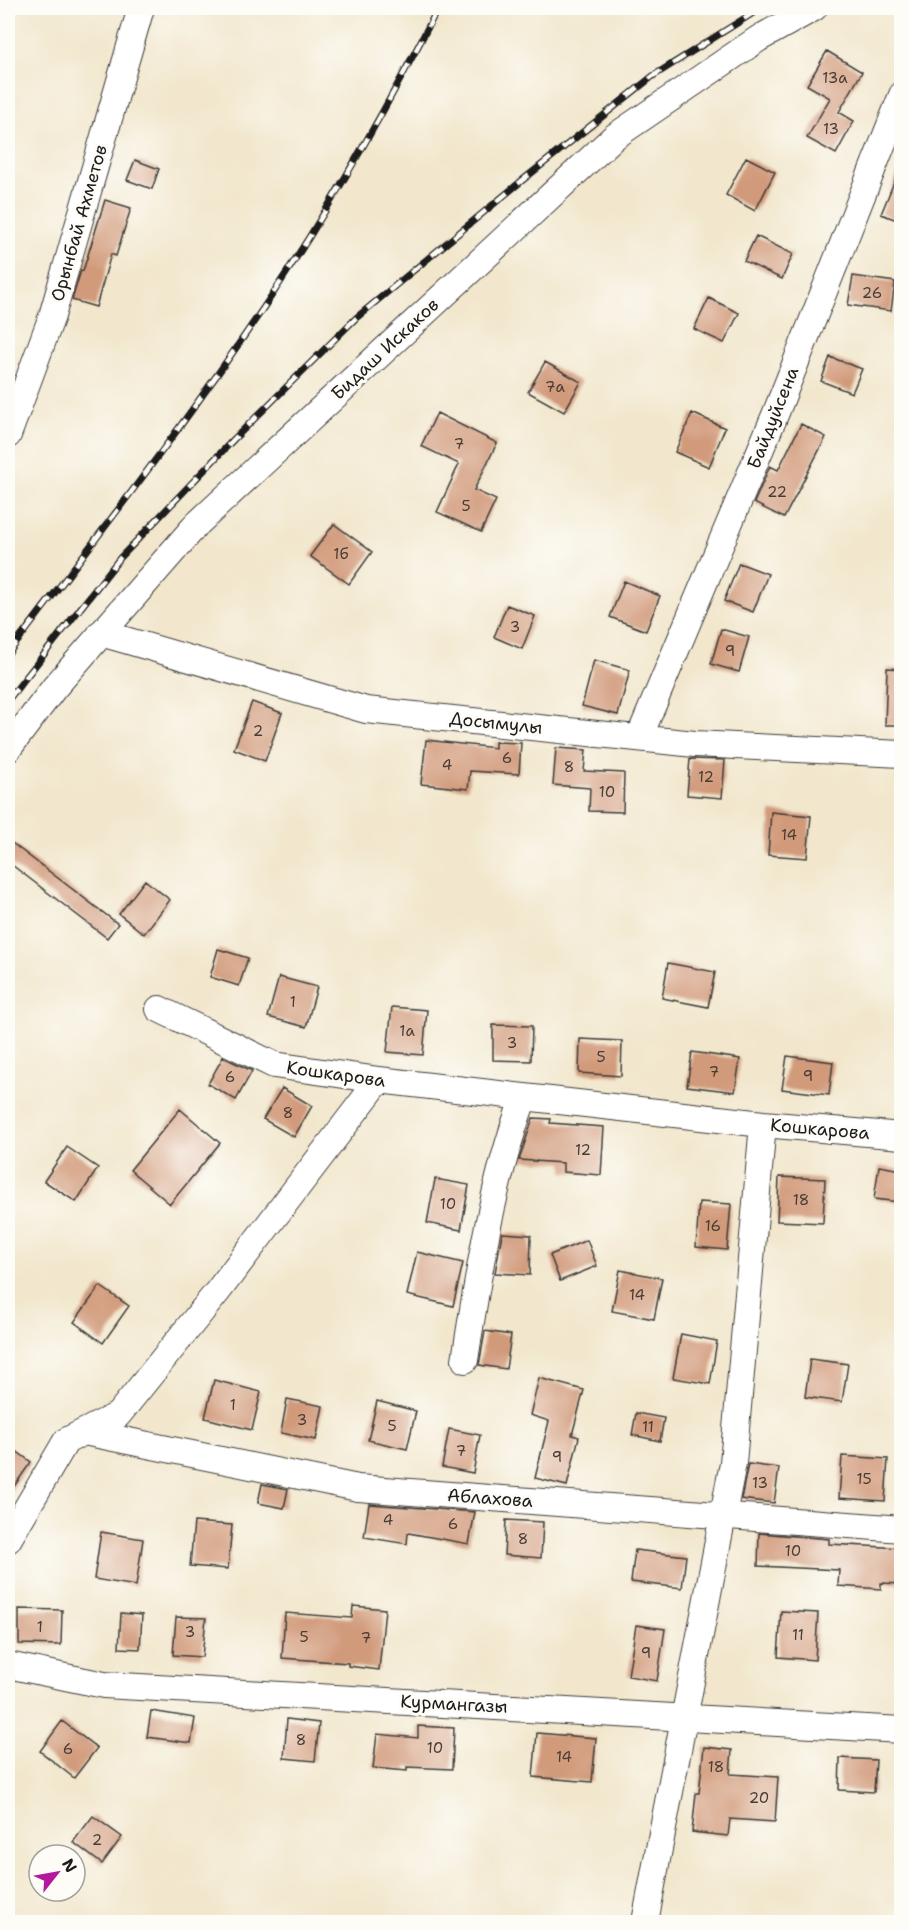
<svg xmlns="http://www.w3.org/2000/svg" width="909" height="1930" font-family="'Shantell Sans',sans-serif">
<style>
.building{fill:#d19a7a}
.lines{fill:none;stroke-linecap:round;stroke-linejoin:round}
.minor-casing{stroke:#3c3a37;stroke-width:28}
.minor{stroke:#fff;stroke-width:26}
.rail-casing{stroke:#1c1c1c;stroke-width:7}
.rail{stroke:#fdfcf7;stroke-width:4.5;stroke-dasharray:14;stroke-linecap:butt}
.labels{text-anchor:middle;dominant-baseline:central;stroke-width:6;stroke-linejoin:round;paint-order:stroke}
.number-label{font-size:15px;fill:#493c34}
.street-label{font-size:18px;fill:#1c1c1c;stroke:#fdfcf7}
</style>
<rect width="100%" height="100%" fill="#fdfcf7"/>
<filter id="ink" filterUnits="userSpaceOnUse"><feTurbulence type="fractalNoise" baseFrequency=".0167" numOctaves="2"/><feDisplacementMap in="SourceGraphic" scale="12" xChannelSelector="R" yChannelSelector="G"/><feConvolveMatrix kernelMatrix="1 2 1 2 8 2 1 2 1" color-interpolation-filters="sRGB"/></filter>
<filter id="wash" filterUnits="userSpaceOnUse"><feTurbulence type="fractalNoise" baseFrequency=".008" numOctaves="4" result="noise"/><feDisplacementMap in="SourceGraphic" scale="24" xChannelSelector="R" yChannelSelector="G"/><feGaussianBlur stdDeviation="1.35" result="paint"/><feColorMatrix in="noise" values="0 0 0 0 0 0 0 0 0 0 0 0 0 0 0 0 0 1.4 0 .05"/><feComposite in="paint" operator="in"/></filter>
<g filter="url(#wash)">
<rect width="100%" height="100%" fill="#f2e7cd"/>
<g id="blocks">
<path class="building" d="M827 51 862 72 839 112 854 121 836 154 807 138 830 98 807 85Z
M746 157 775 172 755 211 726 195Z
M135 160 159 169 152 189 127 180Z
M901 165H902V222L881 214Z
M105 200 131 208 116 256 111 254 96 307 72 300 81 270 83 271Z
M756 236 793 254 782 279 744 261Z
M853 276 895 282 891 311 848 305Z
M709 298 739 313 724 343 694 329Z
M830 357 862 369 852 393 821 381Z
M545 362 581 382 564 412 528 392Z
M437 413 497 443 474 490 496 500 481 532 437 512 459 464 421 446Z
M692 413 725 428 709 467 675 452Z
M801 424 826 437 784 518 754 503 770 466 778 470Z
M334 524 372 552 349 584 310 556Z
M739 563 768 574 753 612 724 601Z
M624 581 660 596 646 631 610 617Z
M507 605 535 616 522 649 494 637Z
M721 629 749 637 739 672 711 664Z
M594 660 630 670 618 715 582 706Z
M887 668 902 669V725H885Z
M252 702 282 713 265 761 234 749Z
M426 740 495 748V742L521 743 519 774 470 771 468 789 421 784Z
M556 748 586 750 584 771 624 773 623 812 589 811 590 788 553 785Z
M690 759 725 760 722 798 687 795Z
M771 812 811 816 807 858 768 855Z
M8 840 118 924 107 938 8 862Z
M145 880 170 900 144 934 119 914Z
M218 949 248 958 239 986 210 977Z
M668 963 715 972 708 1007 662 998Z
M279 977 317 987 306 1027 268 1017Z
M392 1007 427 1010 423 1055 387 1052Z
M493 1025 532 1026 531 1061 493 1060Z
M580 1039 622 1041 621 1076 579 1073Z
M692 1052 740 1059 735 1092 687 1086Z
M787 1056 833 1062 829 1095 782 1089Z
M223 1057 252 1071 236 1100 208 1084Z
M282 1088 312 1106 294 1137 263 1119Z
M180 1109 220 1143 170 1204 130 1170Z
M533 1118 551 1119 550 1123 604 1127 601 1175 563 1172V1163L519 1160Z
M67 1147 98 1168 76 1202 44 1181Z
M879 1166 902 1170 899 1202 874 1199Z
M779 1177 825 1179 823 1223 777 1221Z
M435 1179 469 1185 461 1230 427 1223Z
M699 1202 731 1204 727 1250 696 1247Z
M502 1233 531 1235 530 1275 495 1273Z
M587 1240 597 1266 560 1281 550 1255Z
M417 1252 463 1263 453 1306 407 1295Z
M620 1270 662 1278 654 1319 612 1311Z
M100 1286 129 1306 103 1343 74 1322Z
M485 1331 511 1335 506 1369 479 1365Z
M681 1334 717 1341 710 1384 673 1378Z
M810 1359 848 1364 842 1402 805 1397Z
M539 1378 584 1390 572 1435 579 1437 567 1486 535 1478 549 1421 530 1415Z
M214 1380 261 1392 252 1430 205 1418Z
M287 1399 323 1406 316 1440 281 1433Z
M377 1401 416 1411 407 1449 368 1440Z
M636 1413 664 1418 660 1441 632 1435Z
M449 1429 480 1435 473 1473 442 1467Z
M8 1445 31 1462 8 1495Z
M842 1456 888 1459 885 1501 839 1498Z
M748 1464 779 1468 774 1503 741 1499Z
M262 1484 288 1489 284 1508 258 1503Z
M369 1504 475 1512 469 1544 408 1533 407 1544 364 1537Z
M506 1520 543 1522 541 1558 504 1555Z
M194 1522 232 1525 228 1569 190 1566Z
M101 1532 143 1539 136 1586 94 1579Z
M759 1533 829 1539V1544L902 1548V1584L881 1583V1589L838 1586 839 1570 758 1566Z
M635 1550 686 1556 682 1588 631 1582Z
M353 1606 385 1609 379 1670 348 1666V1663L282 1658 285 1613 352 1618Z
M19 1609 62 1610 61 1645 19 1644Z
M781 1611 818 1613 815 1660 778 1657Z
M121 1613 142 1615 140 1649 119 1648Z
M176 1617 206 1618 202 1657 173 1655Z
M636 1625 665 1629 657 1681 628 1676Z
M151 1711 195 1718 191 1743 147 1737Z
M287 1719 319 1723 315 1761 284 1758Z
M62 1721 97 1748 74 1778 40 1751Z
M418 1726 454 1728 452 1769 407 1767V1771L373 1768 377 1734 418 1738Z
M537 1733 596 1738 592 1782 533 1777Z
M704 1747 732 1750 730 1774 778 1777 775 1822 730 1819 728 1836 692 1832 696 1793H699Z
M840 1758 876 1760 874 1792 839 1790Z
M93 1816 122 1837 102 1864 73 1842Z"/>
</g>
</g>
<g filter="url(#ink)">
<use href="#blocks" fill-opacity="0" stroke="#3c3a37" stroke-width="1.5"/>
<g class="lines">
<g class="minor-casing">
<path id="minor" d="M8 435 52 316 141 8
M101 633 366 710 695 744 902 754
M639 738 775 415 902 95
M8 749 54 688 196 525 614 137 758 39 814 8
M159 1009 274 1065 379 1080 524 1097 763 1124 902 1136
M465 1360C479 1270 492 1183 524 1097
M84 1432 358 1488 902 1529
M8 1540 66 1441 118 1415 218 1291 379 1080
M8 1665 104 1685 902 1730
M645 1922 733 1463 763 1124"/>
</g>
<use href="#minor" class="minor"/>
<g class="rail-casing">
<path id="rail" d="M8 654C98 536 190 418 272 295 333 203 388 105 438 8
M8 700 120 558 234 439 356 318 524 179 653 76 761 8"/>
</g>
<use href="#rail" class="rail"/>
</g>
</g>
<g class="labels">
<g class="number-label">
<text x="835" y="78">13а</text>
<text x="831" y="129">13</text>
<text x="872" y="293">26</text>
<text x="555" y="387">7а</text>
<text x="459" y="444">7</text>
<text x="777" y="492">22</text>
<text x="466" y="506">5</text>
<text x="341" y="554">1б</text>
<text x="515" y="627">3</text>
<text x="730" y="651">9</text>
<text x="258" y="731">2</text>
<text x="507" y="758">6</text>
<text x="447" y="765">4</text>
<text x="569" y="767">8</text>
<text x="706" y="777">12</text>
<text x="607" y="792">10</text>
<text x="789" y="835">14</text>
<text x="293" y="1002">1</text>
<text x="407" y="1031">1а</text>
<text x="512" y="1043">3</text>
<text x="601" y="1057">5</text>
<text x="714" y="1072">7</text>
<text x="808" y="1076">9</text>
<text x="230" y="1077">6</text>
<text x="288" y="1113">8</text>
<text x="583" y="1150">12</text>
<text x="801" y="1200">18</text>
<text x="448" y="1204">10</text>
<text x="713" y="1226">16</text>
<text x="637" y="1295">14</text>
<text x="233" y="1405">1</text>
<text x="302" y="1420">3</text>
<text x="392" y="1426">5</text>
<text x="648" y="1427">11</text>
<text x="461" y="1451">7</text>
<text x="557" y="1457">9</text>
<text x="864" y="1479">15</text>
<text x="760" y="1483">13</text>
<text x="388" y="1520">4</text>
<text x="453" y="1524">6</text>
<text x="523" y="1539">8</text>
<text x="793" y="1551">10</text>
<text x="40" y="1627">1</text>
<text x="190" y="1632">3</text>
<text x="798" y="1635">11</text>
<text x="304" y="1637">5</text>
<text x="366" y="1638">7</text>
<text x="646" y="1653">9</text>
<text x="301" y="1740">8</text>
<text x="435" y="1748">10</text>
<text x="68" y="1749">6</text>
<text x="564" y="1757">14</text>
<text x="716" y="1767">18</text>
<text x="759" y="1798">20</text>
<text x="97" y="1840">2</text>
</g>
<g class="street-label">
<text transform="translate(79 223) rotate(-74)">Орынбай Ахметов</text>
<text transform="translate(385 349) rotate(-43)">Бидаш Искаков</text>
<text transform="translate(773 418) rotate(-68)">Байдуйсена</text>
<text transform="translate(496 723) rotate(6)">Досымулы</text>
<text transform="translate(336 1074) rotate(8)">Кошкарова</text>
<text transform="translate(820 1129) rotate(5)">Кошкарова</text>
<text transform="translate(490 1498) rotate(4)">Аблахова</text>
<text transform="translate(454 1704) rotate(3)">Курмангазы</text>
</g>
</g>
<rect width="909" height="1930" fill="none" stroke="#fdfcf7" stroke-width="30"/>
<g transform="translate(57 1873) rotate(59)"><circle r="28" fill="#fdfcf7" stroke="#a3a29f" stroke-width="1.5"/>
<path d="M0-4.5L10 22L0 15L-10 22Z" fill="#b5179e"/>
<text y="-9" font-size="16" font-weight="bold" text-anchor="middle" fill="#1c1c1c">N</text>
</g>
</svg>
